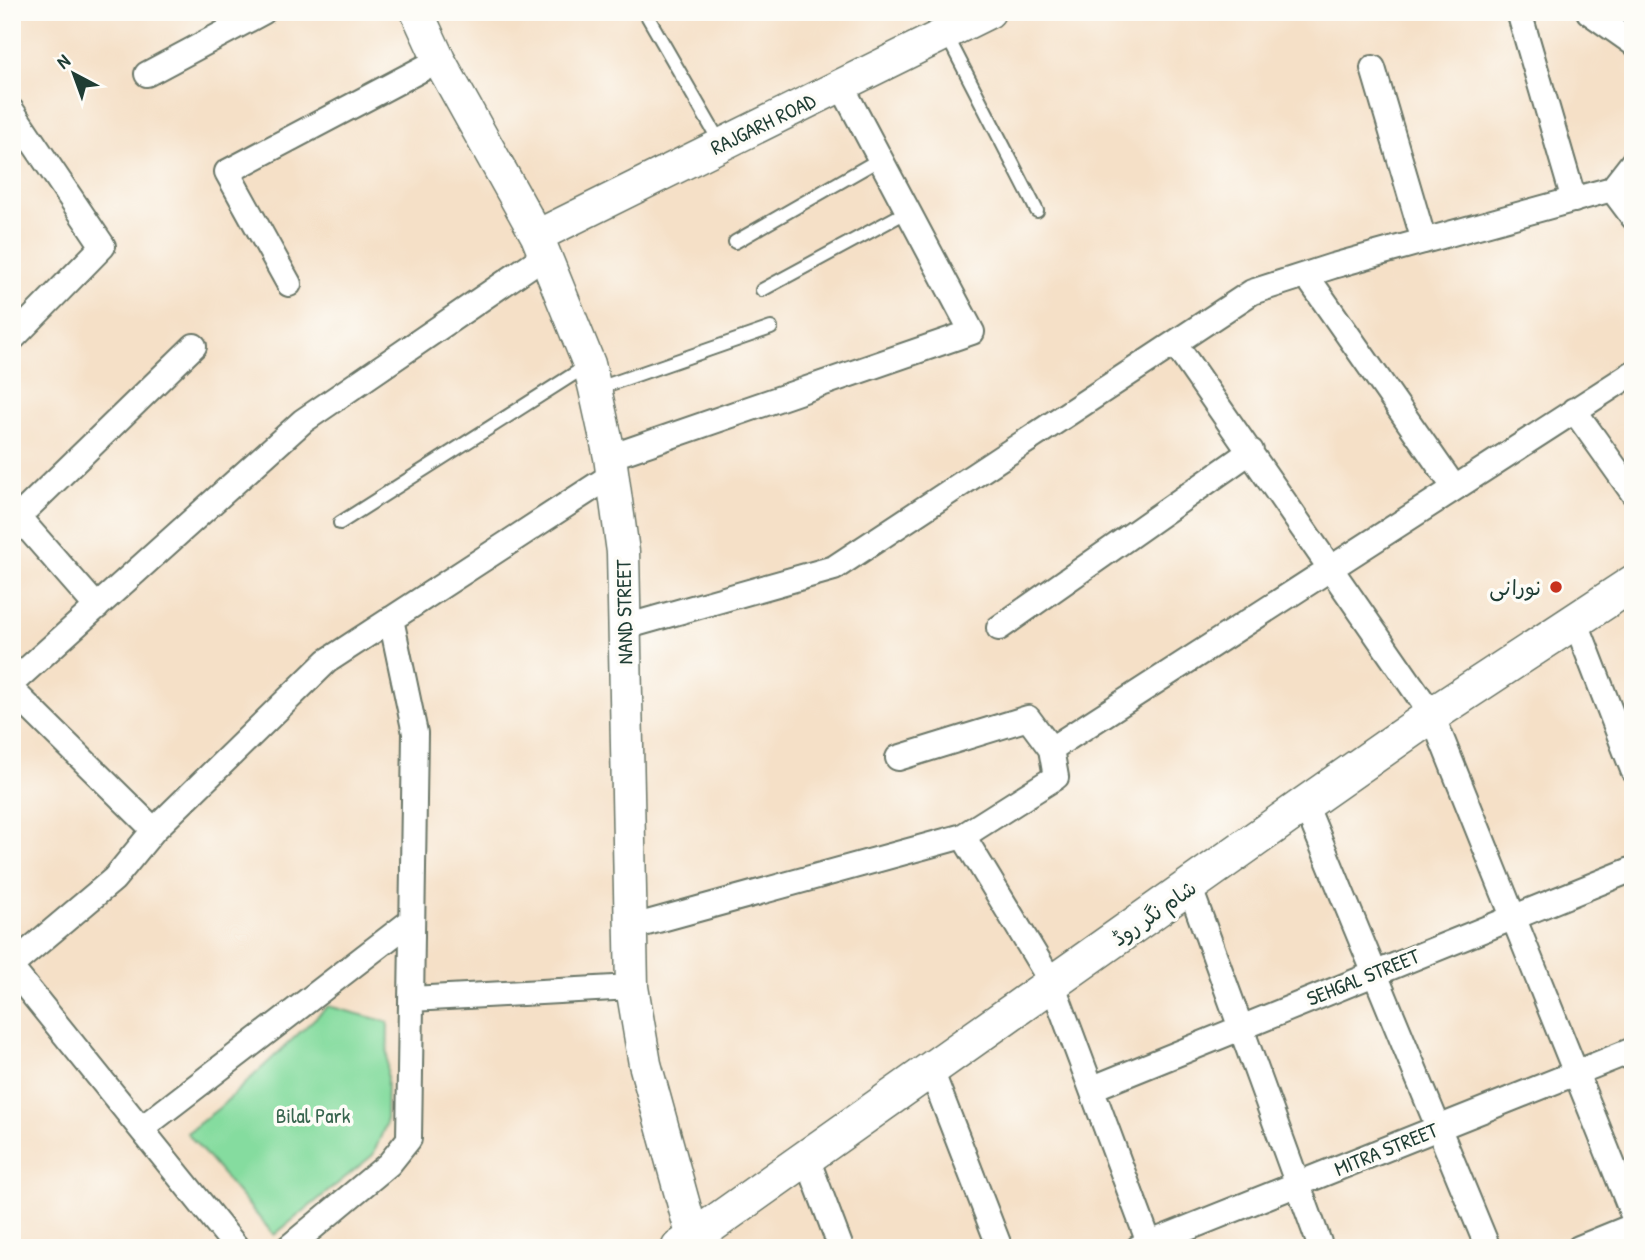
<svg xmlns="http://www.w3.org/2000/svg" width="1645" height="1260" font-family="'Patrick Hand','Playpen Sans Arabic',sans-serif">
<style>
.park{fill:#85dc9f;stroke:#528c6a;stroke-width:2}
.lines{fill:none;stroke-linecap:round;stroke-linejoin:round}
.service-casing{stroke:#6a7667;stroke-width:16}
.minor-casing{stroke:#6a7667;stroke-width:28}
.tertiary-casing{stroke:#6a7667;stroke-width:35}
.secondary-casing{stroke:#6a7667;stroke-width:38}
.service{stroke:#fff;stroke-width:12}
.minor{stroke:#fff;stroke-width:24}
.tertiary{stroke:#fff;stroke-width:32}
.secondary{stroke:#fff;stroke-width:35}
.poi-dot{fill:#c8321e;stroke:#fdfcf7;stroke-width:2.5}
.labels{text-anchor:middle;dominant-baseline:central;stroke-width:7;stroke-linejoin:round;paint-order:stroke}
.street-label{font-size:21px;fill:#1f3d34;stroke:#fdfcf7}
.poi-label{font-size:21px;fill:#1f3d34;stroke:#fdfcf7;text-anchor:end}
.park-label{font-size:21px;fill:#38654f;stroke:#fdfcf7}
</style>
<rect width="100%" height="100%" fill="#fdfcf7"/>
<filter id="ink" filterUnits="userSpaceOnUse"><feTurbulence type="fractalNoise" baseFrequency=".0143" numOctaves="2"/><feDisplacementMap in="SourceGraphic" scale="14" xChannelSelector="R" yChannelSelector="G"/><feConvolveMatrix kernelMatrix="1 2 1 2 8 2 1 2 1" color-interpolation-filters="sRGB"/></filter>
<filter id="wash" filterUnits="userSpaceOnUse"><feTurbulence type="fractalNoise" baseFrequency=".00686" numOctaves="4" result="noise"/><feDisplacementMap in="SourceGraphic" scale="28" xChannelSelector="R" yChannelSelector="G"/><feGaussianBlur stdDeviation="1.57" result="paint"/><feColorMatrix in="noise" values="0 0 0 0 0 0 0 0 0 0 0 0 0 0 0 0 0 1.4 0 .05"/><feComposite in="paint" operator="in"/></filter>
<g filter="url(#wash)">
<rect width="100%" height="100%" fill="#f5e0c7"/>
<path class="park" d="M328 1006 388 1022 386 1124 373 1155 274 1235 187 1133 219 1108Z"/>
</g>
<g filter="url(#ink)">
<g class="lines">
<g class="service-casing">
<path id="service" d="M645 12 721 144
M946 34 1037 211
M735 242 880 159
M762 290 908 211
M596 389 771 328
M340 523 588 365"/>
</g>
<g class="minor-casing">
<path id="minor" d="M1519 12 1574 200
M1589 12 1633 43
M1373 68 1424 241
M147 74 263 12
M12 111 103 246 12 339
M1612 189 1633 217
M1306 275 1454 487
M289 284 227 172 439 60
M1175 344 1432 715 1633 1215
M1574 410 1633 493
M610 457 972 332 841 85
M12 510 97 607
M18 517 194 346
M1575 620 1633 770
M625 627 834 568 1252 292 1333 266 1612 189 1633 162
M999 628 1251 451
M12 683 303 421 544 256
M12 690 154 830
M898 758 1028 718 1051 749 1633 373
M1305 804 1488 1248
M963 836 1052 983 1151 1248
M1190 888 1321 1248
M629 928 963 836 1056 777 1051 749
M12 965 114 879 154 830 327 661 612 475
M12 969 237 1248
M411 999 632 987
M931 1070 1000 1248
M1093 1088 1633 869
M141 1129 411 921
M807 1158 841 1248
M288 1248 389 1164 409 1139 415 733 391 619
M1138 1248 1633 1050
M1579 1248 1633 1226"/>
</g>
<g class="tertiary-casing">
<path id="tertiary" d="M417 12 439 60 537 236 589 364 595 389 610 457 623 552 632 987 645 1064 693 1238
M537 236 989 12"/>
</g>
<g class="secondary-casing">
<path id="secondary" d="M679 1248 1305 804 1432 715 1633 583"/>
</g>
<use href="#service" class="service"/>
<use href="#minor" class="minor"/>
<use href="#tertiary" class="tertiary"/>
<use href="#secondary" class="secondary"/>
</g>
</g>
<circle class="poi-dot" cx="1556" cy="587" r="7"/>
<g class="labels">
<g class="street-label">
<text transform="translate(763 124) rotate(-26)">RAJGARH ROAD</text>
<text transform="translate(624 612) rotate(-91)">NAND STREET</text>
<text transform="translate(1154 913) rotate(-35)">شام نگر روڈ</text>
<text transform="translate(1363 977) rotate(-22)">SEHGAL STREET</text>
<text transform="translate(1386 1149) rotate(-22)">MITRA STREET</text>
</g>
<g class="poi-label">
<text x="1542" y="587">نورانی</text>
</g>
<g class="park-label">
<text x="313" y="1115">Bilal Park</text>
</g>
</g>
<rect width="1645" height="1260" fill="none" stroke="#fdfcf7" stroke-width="42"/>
<g transform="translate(74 74) rotate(319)" stroke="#fdfcf7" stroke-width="5" paint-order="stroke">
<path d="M0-5L12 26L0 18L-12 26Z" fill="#1f3d34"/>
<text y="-10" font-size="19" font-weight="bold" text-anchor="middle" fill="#1f3d34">N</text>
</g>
</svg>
